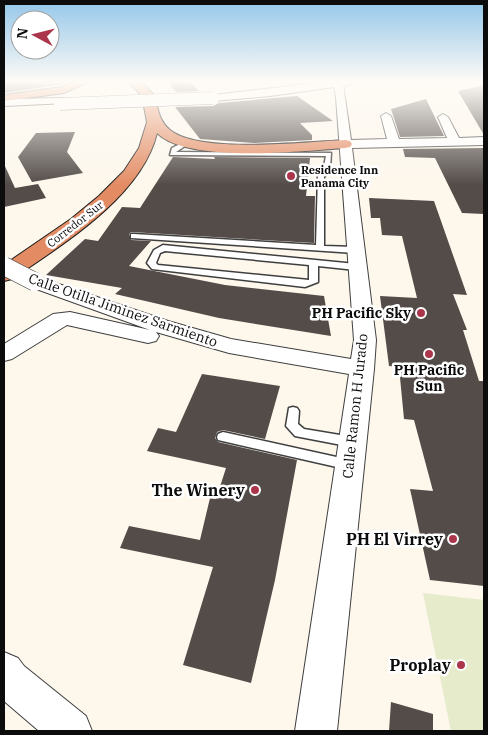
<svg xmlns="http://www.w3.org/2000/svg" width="488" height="735" font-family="'IBM Plex Serif',serif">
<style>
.pitch{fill:#e5ebcb}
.building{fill:#534c49}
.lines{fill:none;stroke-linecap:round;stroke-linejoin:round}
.service-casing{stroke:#3f3f3f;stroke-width:3}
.minor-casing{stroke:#3f3f3f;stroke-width:2}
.tertiary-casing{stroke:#3f3f3f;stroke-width:2}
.motorway-casing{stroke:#1d1d1d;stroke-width:2}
.service{fill:#fff;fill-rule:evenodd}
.minor{fill:#fff;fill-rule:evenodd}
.tertiary{fill:#fff;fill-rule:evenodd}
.motorway{fill:#e38c64;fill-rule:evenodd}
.minor-bridge-casing{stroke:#3f3f3f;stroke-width:19;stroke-linecap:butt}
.tertiary-bridge-casing{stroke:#3f3f3f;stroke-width:13;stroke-linecap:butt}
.minor-bridge{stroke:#fff;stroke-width:18}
.tertiary-bridge{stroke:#fff;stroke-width:12}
.poi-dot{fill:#ab354b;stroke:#fff;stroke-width:2}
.labels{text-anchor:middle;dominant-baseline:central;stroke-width:5;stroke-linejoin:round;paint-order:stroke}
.far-poi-label{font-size:11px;font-weight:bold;fill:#0c0c0c;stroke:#fff;text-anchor:start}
.far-street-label{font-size:11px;fill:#0c0c0c;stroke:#fff}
.street-label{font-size:14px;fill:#0c0c0c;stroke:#fff}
.poi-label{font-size:14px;font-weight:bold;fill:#0c0c0c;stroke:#fff;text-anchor:end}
.near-poi-label{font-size:16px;font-weight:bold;fill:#0c0c0c;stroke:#fff;text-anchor:end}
</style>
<rect width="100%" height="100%" fill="#fdf7ec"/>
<path class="pitch" d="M423 593 484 600V731H451Z"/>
<path class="building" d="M4 82H64V84L4 93Z
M168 82H190L199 91 176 92Z
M484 85V135L458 91Z
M297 96 333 121 300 123 312 135V140L254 143 200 139 175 107 213 106 219 103Z
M426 99 444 136 400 137 391 109Z
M75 132 67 152 83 173 32 182 18 157 36 133Z
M484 148V214L462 213 435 158 405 157 403 149Z
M173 157 215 159 214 157 310 158 306 196H315L314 243 131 232 129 234 131 240 151 241 129 266 225 285 324 296 331 336 219 318 115 294 122 288 46 275 85 239 98 241 122 207 140 208Z
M4 164 15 188 38 184 46 198 4 207Z
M369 198 434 201 467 295 453 294 467 330H463L479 381H484V586L430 580 410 489 433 491 414 420 404 419 399 367 389 366 380 296 417 298 402 236 382 235 380 218H371Z
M202 374 280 386 265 439 223 430 217 432 215 438 218 442 297 460 275 580 251 683 183 665 213 567 120 548 129 526 200 540 210 498 216 499 226 468 147 451 158 428 176 432Z
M391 702 433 714V731H389Z"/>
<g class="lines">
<g class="service-casing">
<path id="service" d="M186 141 188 144 176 152 331 153 330 168 348 167 351 169 348 171H334L324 176V246L355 247 359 250 355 253 131 238V234H134L316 245 318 175 323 171 326 156 170 155 172 148Z
M163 245 356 264 360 267 356 270 318 266V282L305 287 152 269 147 263 154 250ZM165 251 309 265V280L158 265 156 263 160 253Z
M293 407 297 408 299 411 298 424 304 429 352 437 357 438 359 442 357 446 352 447 295 436 286 426 289 408Z
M223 432 350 460 355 461 357 465 355 469 350 470 218 440 217 437 218 434Z"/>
</g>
<g class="minor-casing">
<path id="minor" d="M329 82H341L343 84 351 140 387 139 381 116 386 113 391 116 399 139 447 138 438 117 443 114 448 117 459 138 484 137V145L352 148 376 340 374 369 337 731H295L349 374 229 353 156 332 159 336 156 341 148 343 67 325 12 359 4 361V344L53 314 70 312 150 330 28 286 25 282 28 278 35 276 168 321 231 339 351 359 354 340 336 97 334 86Z
M4 652 18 658 24 666 86 716 92 731H39L4 701Z"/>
</g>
<g class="tertiary-casing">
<path id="tertiary" d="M324 82H354L349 85 270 96 213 101 207 98 213 95Z
M63 98 69 101 67 103 4 106V99Z"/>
</g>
<g class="motorway-casing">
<path id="motorway" d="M73 82H88L64 93 4 101V95L62 87Z
M129 82H141C145 86 151 91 154 96 159 109 158 120 170 130 199 154 306 142 345 140L350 141 352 144 350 147 345 148C302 151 188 164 157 133 142 196 63 244 12 279L4 281V265L71 219 99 196 124 171 139 148 147 122 142 96Z"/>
</g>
<use href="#service" class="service"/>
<use href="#minor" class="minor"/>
<use href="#tertiary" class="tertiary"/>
<use href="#motorway" class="motorway"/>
<g class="minor-bridge-casing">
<path id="minor-bridge" d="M4 266 35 282"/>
</g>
<g class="tertiary-bridge-casing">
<path id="tertiary-bridge" d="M60 104 213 98"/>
</g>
<use href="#minor-bridge" class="minor-bridge"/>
<use href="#tertiary-bridge" class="tertiary-bridge"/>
</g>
<linearGradient id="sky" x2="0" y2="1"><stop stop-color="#94c6ea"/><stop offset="0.44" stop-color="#fefbf6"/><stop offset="1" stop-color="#fefbf6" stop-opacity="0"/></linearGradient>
<rect width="488" height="185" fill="url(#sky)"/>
<g class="poi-dot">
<circle cx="291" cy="176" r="5"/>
<circle cx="421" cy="313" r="5"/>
<circle cx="429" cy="354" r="5"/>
<circle cx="255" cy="490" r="5"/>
<circle cx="453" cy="539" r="5"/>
<circle cx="461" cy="665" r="5"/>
</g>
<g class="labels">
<g class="far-poi-label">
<text x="301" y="170">Residence Inn<tspan x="301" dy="13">Panama City</tspan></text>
</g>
<g class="far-street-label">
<text transform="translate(75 224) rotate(-38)">Corredor Sur</text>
</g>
<g class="street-label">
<text transform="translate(123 310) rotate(19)">Calle Otilla Jiminez Sarmiento</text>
<text transform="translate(355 406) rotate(-84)">Calle Ramon H Jurado</text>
</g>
<g class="poi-label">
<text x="411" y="313">PH Pacific Sky</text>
<text x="429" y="370" text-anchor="middle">PH Pacific<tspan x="429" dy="16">Sun</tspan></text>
</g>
<g class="near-poi-label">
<text x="245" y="490">The Winery</text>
<text x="443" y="539">PH El Virrey</text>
<text x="451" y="665">Proplay</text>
</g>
</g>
<rect width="488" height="735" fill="none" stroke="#0c0c0c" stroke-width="10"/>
<g transform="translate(35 35) rotate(277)"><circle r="24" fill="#ffffff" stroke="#9e9e9e"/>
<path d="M0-4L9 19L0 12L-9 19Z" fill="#ab354b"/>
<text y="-8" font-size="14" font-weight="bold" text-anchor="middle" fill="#0c0c0c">N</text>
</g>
</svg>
